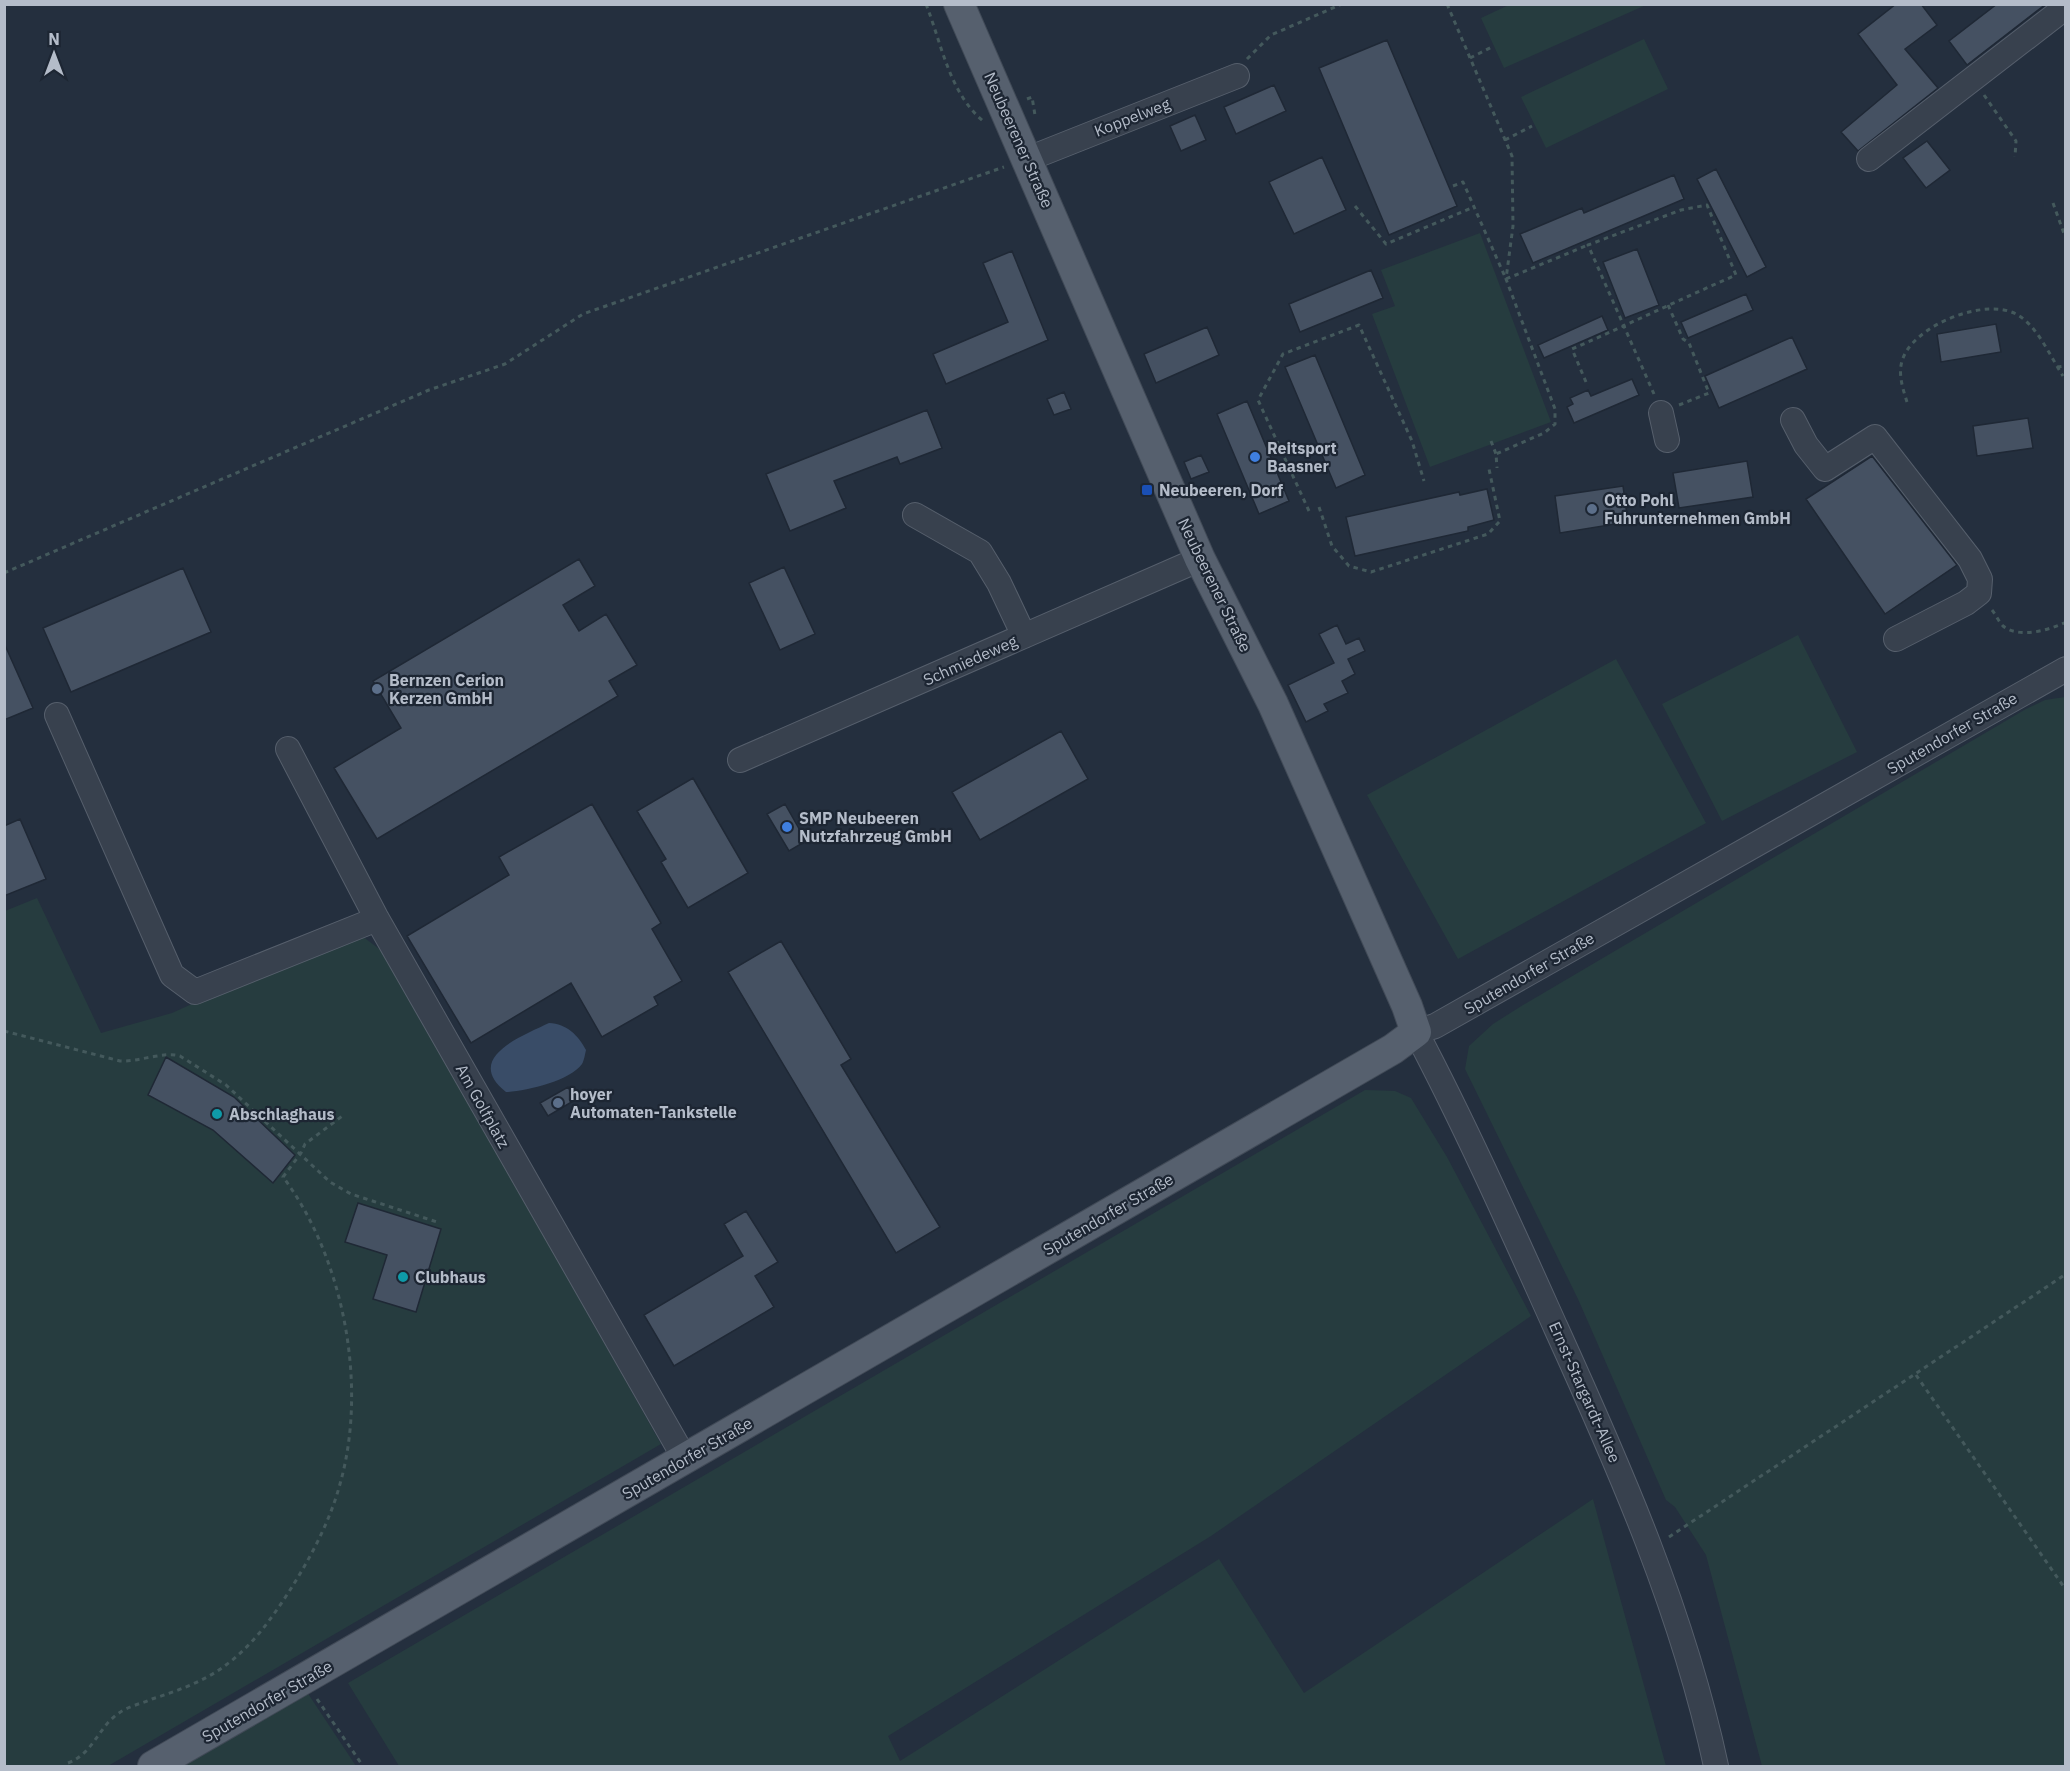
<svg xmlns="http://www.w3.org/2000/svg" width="2070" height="1771" font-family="'IBM Plex Sans',sans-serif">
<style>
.green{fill:#263c3f}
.water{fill:#394c67}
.building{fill:#455162;stroke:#1f2835;stroke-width:1.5}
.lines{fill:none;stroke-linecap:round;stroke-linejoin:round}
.minor-casing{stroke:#565f6c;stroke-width:26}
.major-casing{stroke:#414a57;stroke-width:32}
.path{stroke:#44595c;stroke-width:3;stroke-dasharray:4.5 4.5;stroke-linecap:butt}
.minor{stroke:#38414e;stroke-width:24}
.major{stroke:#56606e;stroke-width:30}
.shop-dot{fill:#3f7fe0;stroke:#1d2633;stroke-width:2}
.transit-dot{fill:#1a4fb4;stroke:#1d2633;stroke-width:2}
.service-dot{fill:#5c6f8a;stroke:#1d2633;stroke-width:2}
.culture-dot{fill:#0f9aa8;stroke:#1d2633;stroke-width:2}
.labels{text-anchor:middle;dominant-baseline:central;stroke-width:4.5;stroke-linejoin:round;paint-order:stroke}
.street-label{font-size:16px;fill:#b4bcc9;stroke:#1d2633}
.poi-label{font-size:16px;font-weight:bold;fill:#b4bcc9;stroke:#1d2633;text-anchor:start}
</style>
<rect width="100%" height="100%" fill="#242f3e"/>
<path class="green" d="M1511 4H1646V5L1504 68 1481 18Z
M1644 39 1668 89 1546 148 1521 97Z
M1480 233 1551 422 1430 467 1372 314 1395 306 1381 270Z
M1798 635 1857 752 1722 821 1662 704Z
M1616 659 1706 823 1458 959 1367 795Z
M2065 697V1766H1762L1706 1555 1675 1507 1666 1500 1578 1299 1465 1069 1469 1046 1493 1024 1523 1005 2026 709 2045 700Z
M37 898 101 1033 172 1013 344 935 362 936 386 954 661 1444 108 1766H5V911Z
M1365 1090 1395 1091 1411 1098 1447 1157 1531 1316 1211 1536 888 1736 900 1761 1219 1559 1304 1693 1593 1499 1666 1766H399L348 1683Z
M305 1689 356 1766H168Z"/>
<path class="water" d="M549 1023C567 1024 578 1035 586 1050 585 1054 584 1061 582 1064 570 1081 526 1091 506 1092 463 1058 522 1036 549 1023Z"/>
<path class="building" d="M1896 4H1921L1937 25 1905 49 1938 88 1858 151 1841 132 1897 85 1858 34Z
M1997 4H2046L1967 65 1949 41Z
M1387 40 1457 206 1389 235 1319 68Z
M1274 85 1286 111 1236 134 1224 107Z
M1195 115 1206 140 1181 151 1170 126Z
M1927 141 1950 170 1926 188 1903 158Z
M1322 157 1346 210 1294 234 1269 182Z
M1716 169 1766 267 1747 277 1697 179Z
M1674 175 1684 199 1533 263 1520 234 1582 208 1584 213Z
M1637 249 1659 305 1625 318 1603 262Z
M1012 251 1048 340 946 384 933 354 1008 322 983 263Z
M1371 270 1383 298 1300 332 1289 304Z
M1746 294 1753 310 1688 338 1681 322Z
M1602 316 1608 330 1544 358 1538 345Z
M1996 324 2001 352 1941 362 1937 334Z
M1207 327 1219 355 1156 383 1144 354Z
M1792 337 1807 369 1719 408 1705 376Z
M1315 355 1365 475 1336 488 1285 367Z
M1632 379 1639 395 1574 423 1567 407 1573 404 1570 398 1588 390 1591 396Z
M1064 392 1071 409 1054 415 1047 399Z
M1247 401 1289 501 1259 514 1217 414Z
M927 410 942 448 900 464 897 457 834 481 846 508 790 531 766 474Z
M2028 418 2033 448 1977 456 1973 426Z
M1201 455 1209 472 1191 479 1184 462Z
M1872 456 1957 565 1885 614 1806 499Z
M1747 461 1753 497 1679 508 1673 473Z
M1623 486 1628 522 1560 533 1555 496Z
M1487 489 1494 520 1468 527V531L1355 556 1346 517 1459 492 1460 495Z
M579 559 595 586 563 605 579 631 606 614 637 665 609 681 618 696 377 839 334 768 401 728 373 681Z
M784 567 815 634 780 650 749 583Z
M183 568 211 632 71 692 43 628Z
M1337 625 1346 644 1359 638 1365 651 1348 659 1355 674 1342 681 1348 693 1324 704 1328 711 1306 722 1288 685 1334 663 1319 634Z
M4 643 33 708 4 720Z
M1061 731 1088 779 980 840 952 792Z
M693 778 748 873 688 908 661 862 666 859 637 811Z
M592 804 661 923 652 929 682 981 654 997 658 1005 602 1037 571 983 471 1043 407 936 509 875 499 857Z
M785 804 806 841 789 851 767 814Z
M20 819 46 879 4 896V826Z
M781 941 851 1059 841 1065 940 1227 896 1253 728 972Z
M166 1057 234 1097 295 1155 273 1183 213 1130 148 1095Z
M568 1087 575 1100 548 1116 540 1103Z
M358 1203 441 1229 416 1312 373 1299 387 1255 345 1242Z
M746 1211 778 1262 755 1276 774 1307 674 1366 644 1315 743 1256 724 1224Z"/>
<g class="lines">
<g class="minor-casing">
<path id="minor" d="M1028 159 1237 76
M1869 159 2066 7
M1661 413 1667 440
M1793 420 1806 445 1825 469 1875 437 1970 559 1980 579 1979 593 1966 603 1896 639
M915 515 980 552 999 583 1024 636
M57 715 172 975 195 992 377 919
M288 749 377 919 685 1459
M740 760 1200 559
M1716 1766C1683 1612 1621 1471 1556 1328 1511 1228 1467 1129 1416 1032L1435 1026 2066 669"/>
</g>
<g class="major-casing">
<path id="major" d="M153 1766 1393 1049 1416 1032 1407 1006 1273 704 1200 559 959 4"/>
</g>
<path class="path" d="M926 4C942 45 949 92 983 121
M1447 4 1512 156 1513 226 1506 279 1555 409V424L1544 433 1496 454 1497 468
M1470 58 1494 46
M1247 59 1271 35 1342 4
M1984 95 2016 141 2015 157
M1027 99 1032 97 1035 115
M1505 140 1532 126
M1453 186 1463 182 1506 279 1588 245
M2053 203 2066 239
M1355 206 1386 244 1474 207
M1668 305 1683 339 1689 343 1709 393 1679 405
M2057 367 2066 366
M1586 382 1572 349C1627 325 1681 299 1736 275L1707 205 1681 210 1588 245 1654 394
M1907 402C1903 389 1898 375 1902 361 1912 326 1984 297 2016 314 2037 325 2050 356 2063 376
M1491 441 1496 454
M1319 507 1332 546 1349 566 1371 572 1488 534 1500 521 1489 469
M1309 511 1258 400 1283 354 1359 325 1412 441 1424 481
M4 573 429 390 505 364 583 314 1004 167
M1992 610C1996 615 1999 622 2003 626 2019 639 2050 630 2066 622
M4 1031 120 1061C138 1062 165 1051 180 1056L226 1085 330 1182 351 1194 437 1222
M1916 1375 2066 1590
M1669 1537 2066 1274
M317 1699 363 1766
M68 1763C94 1753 98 1727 119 1713 128 1706 141 1704 152 1699 177 1691 205 1681 226 1665 253 1645 272 1618 290 1590 311 1557 330 1521 340 1484 368 1386 344 1258 283 1177L301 1153 305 1144 345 1114"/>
<use href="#minor" class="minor"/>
<use href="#major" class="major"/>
</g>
<g class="shop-dot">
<circle cx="1255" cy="457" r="6"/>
<circle cx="787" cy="827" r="6"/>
</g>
<rect class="transit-dot" x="1141" y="484" width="12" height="12" rx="3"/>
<g class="service-dot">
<circle cx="1592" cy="509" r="6"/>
<circle cx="377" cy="689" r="6"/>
<circle cx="558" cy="1103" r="6"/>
</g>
<g class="culture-dot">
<circle cx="217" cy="1114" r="6"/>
<circle cx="403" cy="1277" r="6"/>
</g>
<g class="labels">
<g class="street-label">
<text transform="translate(1132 117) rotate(-21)">Koppelweg</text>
<text transform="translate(1019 140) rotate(66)">Neubeerener Straße</text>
<text transform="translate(1215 585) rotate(64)">Neubeerener Straße</text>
<text transform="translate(970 660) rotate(-24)">Schmiedeweg</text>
<text transform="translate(1952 733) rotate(-30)">Sputendorfer Straße</text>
<text transform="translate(1529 973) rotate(-30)">Sputendorfer Straße</text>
<text transform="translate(483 1106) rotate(61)">Am Golfplatz</text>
<text transform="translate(1108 1214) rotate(-30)">Sputendorfer Straße</text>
<text transform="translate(1585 1392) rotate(66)">Ernst-Stargardt-Allee</text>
<text transform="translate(687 1458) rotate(-30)">Sputendorfer Straße</text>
<text transform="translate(267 1701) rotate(-30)">Sputendorfer Straße</text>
</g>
<g class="poi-label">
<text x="1267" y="448">Reitsport<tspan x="1267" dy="18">Baasner</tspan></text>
<text x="1159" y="490">Neubeeren, Dorf</text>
<text x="1604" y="500">Otto Pohl<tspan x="1604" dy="18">Fuhrunternehmen GmbH</tspan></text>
<text x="389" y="680">Bernzen Cerion<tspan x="389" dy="18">Kerzen GmbH</tspan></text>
<text x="799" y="818">SMP Neubeeren<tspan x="799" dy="18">Nutzfahrzeug GmbH</tspan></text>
<text x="570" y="1094">hoyer<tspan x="570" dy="18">Automaten-Tankstelle</tspan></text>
<text x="229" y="1114">Abschlaghaus</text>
<text x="415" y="1277">Clubhaus</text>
</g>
</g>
<rect width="2070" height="1771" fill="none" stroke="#b4bcc9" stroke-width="12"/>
<g transform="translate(54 54)" stroke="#1d2633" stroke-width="4.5" paint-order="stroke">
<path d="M0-4.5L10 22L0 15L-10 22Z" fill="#b4bcc9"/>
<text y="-9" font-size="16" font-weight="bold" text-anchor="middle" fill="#b4bcc9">N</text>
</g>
</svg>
